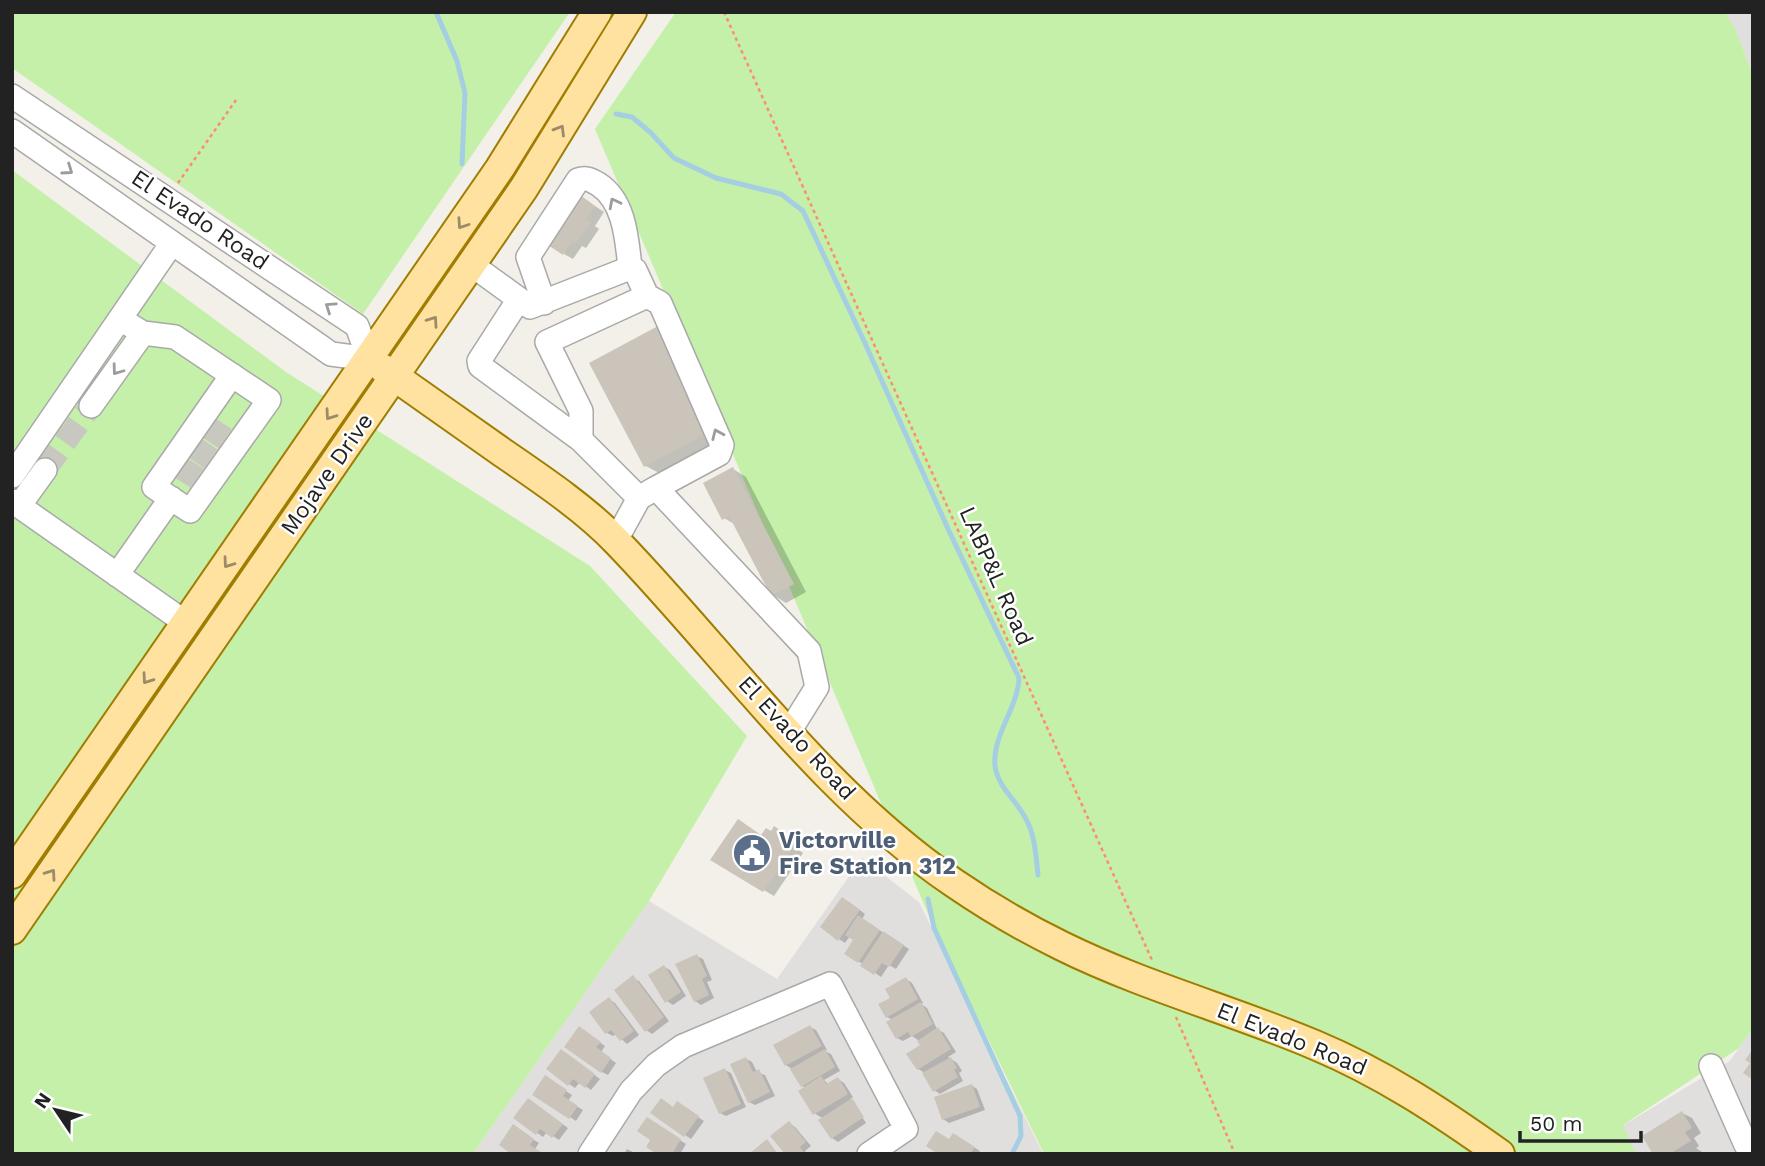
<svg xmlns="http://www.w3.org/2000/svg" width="1765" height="1166" font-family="'Work Sans',sans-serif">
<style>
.residential{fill:#e0dfde}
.grass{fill:#c4f0aa}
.shadow{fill:#0003}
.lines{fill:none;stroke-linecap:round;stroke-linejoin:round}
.stream{stroke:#a5cee3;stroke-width:5}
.building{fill:#cbc4ba}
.minor-tunnel{stroke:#c8c7c0;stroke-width:23;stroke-dasharray:23 11;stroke-linecap:butt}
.minor-casing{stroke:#a9a9a9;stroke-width:26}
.major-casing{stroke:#9f7d00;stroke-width:32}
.path{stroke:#ff8d6c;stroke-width:2.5;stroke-dasharray:3.5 3.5;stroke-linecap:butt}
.minor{stroke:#fff;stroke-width:23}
.major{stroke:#ffe1a0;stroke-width:28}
.oneway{stroke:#9c8b67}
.oneway2{stroke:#9c9c9c}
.labels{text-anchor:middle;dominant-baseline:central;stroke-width:5;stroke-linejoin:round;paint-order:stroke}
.street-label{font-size:23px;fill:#222;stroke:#fff}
.service-label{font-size:23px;font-weight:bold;fill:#4e5e75;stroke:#fff;text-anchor:start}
</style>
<rect width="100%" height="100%" fill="#f2f0e8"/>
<path class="residential" d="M1725 12H1753V76L1736 30Z
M862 858 919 902 1043 1154H473L649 901 777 979Z
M1753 1028V1154H1636L1622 1126 1730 1061Z"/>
<path class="grass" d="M12 12H570L363 314 12 68Z
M676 12H1725L1736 30 1753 76V1028L1739 1048 1623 1125 1636 1154H1044L934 928 595 129Z
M12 170 286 372 590 566 747 736 649 901 473 1154H12Z"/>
<path class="shadow" d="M586 200 604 212 595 226 599 229 586 248 582 246 573 259 564 254Z
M591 363 725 438 659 473 646 466Z
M733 469 746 477 806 592 786 603 773 595 736 525 724 518Z
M771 832 784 834 802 846 799 850 803 853 774 896 712 860Z
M849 902 865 914 862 919 909 949 896 969 889 965 881 977 847 953 856 940 850 936 845 943 839 939Z
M696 956 703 959 712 980 707 982 714 998 701 1005 695 1001Z
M664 967 670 970 686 996 673 1005 667 1001Z
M633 978 639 981 669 1021 652 1034 646 1030Z
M906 979 912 983 923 1003 921 1004 927 1008 937 1029 944 1033 956 1052 948 1057 957 1063 962 1071 959 1073 963 1081 940 1094 934 1090 925 1073 918 1069 922 1046 918 1040 912 1036 903 1041 897 1038 893 1020 887 1017 892 998Z
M609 999 615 1003 639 1035 627 1044 616 1034 613 1036 607 1033Z
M810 1027 816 1030 827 1050 825 1051 831 1054 840 1071 824 1080 829 1085 838 1079 844 1083 853 1097 850 1099 856 1103H853L866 1123 838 1142 832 1138 824 1119 814 1113 806 1088 802 1086 792 1069 786 1065Z
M585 1032 605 1046 601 1052 616 1063 608 1075 602 1072Z
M567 1055 600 1079 591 1090 580 1082 575 1088 548 1069Z
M746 1059 752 1062 757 1072 765 1075 775 1096 755 1105 749 1102Z
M725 1070 731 1073 746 1107 726 1116 720 1113Z
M546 1078 572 1095 568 1101 583 1110 576 1121 535 1094Z
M971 1085 977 1089 985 1110 949 1123 943 1119Z
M534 1104 568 1128 559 1140 547 1132 543 1137 516 1118Z
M683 1107 704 1121 691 1139 685 1135 674 1109Z
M1682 1113 1692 1118 1701 1133 1694 1138 1699 1146 1696 1148 1705 1154H1655Z
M647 1119 686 1144 680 1154H660L653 1140Z
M789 1123 795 1127 811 1146 805 1151 807 1154H787Z
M513 1127 539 1143 535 1149 501 1145Z
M954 1135 980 1151 978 1154H941Z
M627 1149 633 1152 635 1154H624Z"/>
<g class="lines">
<path class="stream" d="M436 12 457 61 465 93 462 164
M616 114 632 117 650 132 674 158 716 178 781 194 803 211 864 341 949 531 1019 678C1018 708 992 735 995 766 998 787 1015 799 1025 817 1035 835 1036 855 1038 875
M928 899 934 928 1020 1116 1021 1136 1012 1154"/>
</g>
<path class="building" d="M576 192 595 206 586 219 591 223 575 244 572 242 563 255 542 241Z
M658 326 713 430 644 467 589 363Z
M733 467 794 584 771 596 729 516 722 520 703 483Z
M738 819 761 835 766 828 771 831 774 826 793 839 790 843 794 846 763 892 710 860Z
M842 897 860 910 838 941 820 927Z
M858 915 880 930 858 963 844 954 853 940 845 935Z
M883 931 904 945 889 967 882 963 874 975 860 966Z
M697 954 707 976 702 979 709 995 694 1002 675 964Z
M664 965 681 992 665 1003 648 975Z
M633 975 664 1017 645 1032 614 990Z
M906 977 918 999 886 1018 878 1004 890 998 885 989Z
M609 997 634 1031 620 1041 611 1030 605 1034 589 1012Z
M921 1002 933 1024 911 1037 908 1032 896 1039 886 1022Z
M810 1025 822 1046 785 1066 773 1045Z
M579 1026 601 1042 596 1047 611 1058 601 1073 564 1047Z
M938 1027 951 1049 917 1070 906 1054 920 1045 917 1041Z
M561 1049 595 1074 585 1088 573 1079 568 1086 546 1069Z
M825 1049 835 1067 801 1087 790 1069Z
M1753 1049V1080L1743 1073 1750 1063 1745 1060Z
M746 1057 753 1072 759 1069 770 1092 748 1103 730 1064Z
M951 1057 957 1068 954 1070 958 1077 933 1092 922 1073Z
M725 1068 741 1104 719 1114 703 1078Z
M545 1075 567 1090 563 1096 578 1106 569 1119 532 1095Z
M821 1076 826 1084 838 1077 848 1094 813 1115 798 1091Z
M972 1084 980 1107 942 1120 934 1097Z
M528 1098 563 1124 552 1138 540 1129 536 1135 513 1118Z
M661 1098 673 1107 677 1101 699 1116 684 1137 650 1113Z
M852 1098 864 1117 831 1139 818 1120Z
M1682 1111 1692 1128 1685 1132 1691 1141 1669 1154H1653L1642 1136Z
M647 1117 681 1139 672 1154H657L646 1147 650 1140 637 1131Z
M789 1121 806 1142 800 1147 805 1154H785L770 1136Z
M513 1124 534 1139 530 1145 544 1154H511L499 1145Z
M936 1131 949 1139 953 1133 975 1147 970 1154H938L926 1146Z
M767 1139 778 1154H749Z"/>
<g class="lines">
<path class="minor-tunnel" d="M206 426 229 441
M192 446 214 461
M178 466 200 480
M45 470 91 406"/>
<g class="minor-casing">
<path id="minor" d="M12 96 357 326 369 359
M12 131 331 354 369 359 380 367
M472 265 530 307 630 268 635 270 647 296 547 342 581 411V440L480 366 479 361 519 299
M647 296 660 303 722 445 719 454 656 488
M544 303 528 257 578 180C586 177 591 180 598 184 625 201 627 240 630 268
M120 319 143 333 175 337 269 400 190 511 154 487 232 375
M91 406 143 333
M581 440 639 498
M12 476 172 243
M12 501 186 623
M19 506 45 470
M616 540 639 498 656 488 809 651 817 687 789 732
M117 575 171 498
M1711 1066 1746 1145 1753 1152
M590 1154 631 1091 656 1065 683 1046 830 984 906 1129 869 1154"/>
</g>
<g class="major-casing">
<path id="major" d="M384 369C424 397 463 425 503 453 541 479 587 510 618 543 727 656 823 794 954 883 989 907 1025 928 1062 946 1143 986 1232 1010 1315 1045 1382 1073 1441 1112 1500 1154
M12 874 500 168 597 12
M12 930 524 188 632 12"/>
</g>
<path class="path" d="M724 12 1152 960
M178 183 236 100
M1176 1017 1235 1154"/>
<use href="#minor" class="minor"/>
<use href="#major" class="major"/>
</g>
<defs><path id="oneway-chevron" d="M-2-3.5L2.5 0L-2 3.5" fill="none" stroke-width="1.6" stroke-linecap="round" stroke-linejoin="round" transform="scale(1.75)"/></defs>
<g class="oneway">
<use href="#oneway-chevron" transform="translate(560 130) rotate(-59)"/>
<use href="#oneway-chevron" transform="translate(462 224) rotate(124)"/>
<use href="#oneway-chevron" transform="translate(433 321) rotate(-55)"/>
<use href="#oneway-chevron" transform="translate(330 415) rotate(125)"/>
<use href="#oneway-chevron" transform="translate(228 563) rotate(125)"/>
<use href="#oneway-chevron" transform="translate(147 679) rotate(125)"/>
<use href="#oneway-chevron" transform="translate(51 874) rotate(-55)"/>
</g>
<g class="oneway2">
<use href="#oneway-chevron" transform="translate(68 170) rotate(35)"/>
<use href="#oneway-chevron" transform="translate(614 203) rotate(-117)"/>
<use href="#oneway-chevron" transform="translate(330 307) rotate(-146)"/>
<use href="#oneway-chevron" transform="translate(117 370) rotate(126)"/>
<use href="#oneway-chevron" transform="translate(717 434) rotate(-114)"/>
</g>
<defs>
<g id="civic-disc" transform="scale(2.0125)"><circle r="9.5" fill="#5c6f8a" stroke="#fff"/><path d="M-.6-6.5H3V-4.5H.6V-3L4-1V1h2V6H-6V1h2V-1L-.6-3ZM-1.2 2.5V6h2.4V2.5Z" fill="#fff"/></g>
</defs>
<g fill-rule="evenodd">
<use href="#civic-disc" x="752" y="853"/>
</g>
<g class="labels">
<g class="street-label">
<text transform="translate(200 220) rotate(34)">El Evado Road</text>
<text transform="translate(327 474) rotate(-55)">Mojave Drive</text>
<text transform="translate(996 576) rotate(66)">LABP&amp;L Road</text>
<text transform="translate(797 738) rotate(47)">El Evado Road</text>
<text transform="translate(1292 1039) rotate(22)">El Evado Road</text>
</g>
<g class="service-label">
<text x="779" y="840">Victorville<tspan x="779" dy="26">Fire Station 312</tspan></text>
</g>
</g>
<rect width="1765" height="1166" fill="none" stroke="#222222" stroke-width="28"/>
<g transform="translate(56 1110) rotate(305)" stroke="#ffffff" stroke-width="5" paint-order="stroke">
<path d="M0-5L12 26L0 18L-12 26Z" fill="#222222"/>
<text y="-10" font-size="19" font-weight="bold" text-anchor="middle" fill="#222222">N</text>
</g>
<path d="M1520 1131v10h121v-10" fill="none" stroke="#222222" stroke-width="3.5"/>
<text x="1530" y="1131" font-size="21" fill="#222222" stroke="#ffffff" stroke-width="5" paint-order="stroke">50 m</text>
</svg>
